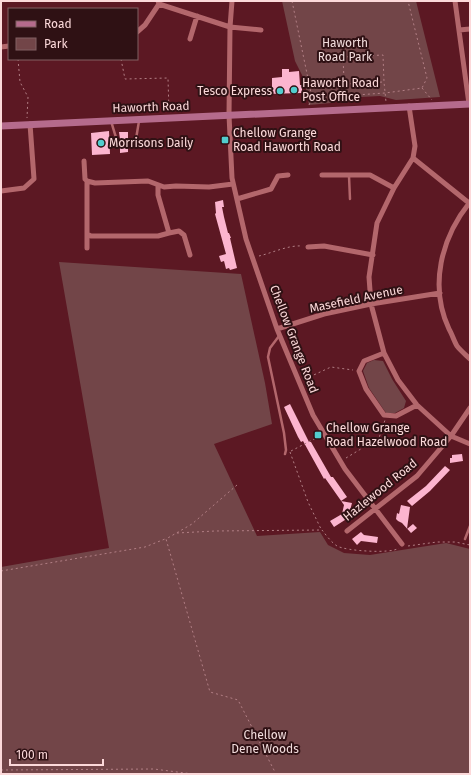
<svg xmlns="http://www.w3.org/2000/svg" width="471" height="775" font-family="'Fira Sans',sans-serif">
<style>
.green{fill:#724548}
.building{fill:#fcb5cf}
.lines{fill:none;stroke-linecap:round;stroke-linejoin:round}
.path{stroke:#b27f85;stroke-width:1;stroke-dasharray:2 3;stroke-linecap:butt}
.service{stroke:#b3676c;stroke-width:2.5}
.minor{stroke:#b3676c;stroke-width:5}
.secondary{stroke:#b56b8c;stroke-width:7}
.poi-dot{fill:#52cdce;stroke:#2f1114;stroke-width:1.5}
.labels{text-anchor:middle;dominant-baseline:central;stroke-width:4;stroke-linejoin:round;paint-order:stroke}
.park-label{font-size:12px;fill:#f1dcdc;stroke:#2f1114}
.poi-label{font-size:12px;fill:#fcd9da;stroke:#2f1114;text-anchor:start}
.street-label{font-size:12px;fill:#fcd9da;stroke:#2f1114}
</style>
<rect width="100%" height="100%" fill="#5c1823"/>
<path class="green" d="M282 1H416L440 97 396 100 380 96 343 98 331 103 309 105 304 79 295 61Z
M59 262 241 274 265 383 272 424 214 444 257 536 320 532 328 545 344 553 370 555 446 543 470 549V774H1V567L109 548Z
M374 360 383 361 392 379 406 401 404 408 395 413H386L369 388 363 371 367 363Z"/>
<path class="building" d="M282 69H289V72L299 71 300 85H302V93L266 94V88H272V78L282 77Z
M109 131 110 154 92 155 91 133Z
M119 132H128V139H120Z
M128 144V152L120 153V145Z
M223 200 224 207H222L224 217 228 233H229L231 238H230L237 268 230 270 229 268 226 269 224 261 221 262 219 256 226 254 215 214 216 213 215 202Z
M290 404 309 442H311L331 477H333L347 497 341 501 352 503 348 518 334 527 330 521 342 514 344 505 325 478 324 479 303 441 301 442 298 437 284 407Z
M462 454 463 461 450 463V458H452V455Z
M445 466 450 470 430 491 412 506 407 501 426 486Z
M401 505 410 507 407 529 413 524 417 528 411 533 402 523 398 521 396 519 397 513 399 514Z
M361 532 364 535 378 537 377 543 361 541 357 545 352 539Z"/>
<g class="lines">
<path class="path" d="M292 1 312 98 385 93 422 88 427 78 408 1
M18 59 20 82 28 97 27 118
M121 59 125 79 168 78 169 112
M345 84 383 82
M422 88 432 100
M345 103 343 57 383 55 384 82 386 102
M309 105 312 98
M259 256C272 253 288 245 302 246
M305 379 331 367 353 370
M291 451 318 437
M290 452 308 502 321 529
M346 458 379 438 385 420
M237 485 192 524 166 539 210 692 238 700 276 774
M177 533 215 531 322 530C326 535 331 542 337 546 346 551 392 554 399 548
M408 546 437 542H455L470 545
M1 571 145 547 165 539
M1 770 154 769 193 774"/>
<path class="service" d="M111 121C113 127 116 139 118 142L133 141 136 139 139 121
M349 176 350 199
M279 336 270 348 268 357 284 433 286 450 285 454
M465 539 470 526"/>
<path class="minor" d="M158 1 159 4 230 27 261 30
M232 1 230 27 229 115 232 178 246 239 277 329 313 415 345 469 402 544
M455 1 469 104
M459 30 470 29
M137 32 145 25 159 4
M190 39 197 16
M1 47 9 46
M409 106 415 146 413 158 394 188 377 223 369 277 371 304 384 353 398 380 417 405 451 436 470 444
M413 158 469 203
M84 161 85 179 87 181
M322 175H370L394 188
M1 191 24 188 34 179 30 124
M237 199 271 189 278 176 288 175
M470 202C441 238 429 286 449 329 452 334 454 341 457 346 461 351 466 355 470 359
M169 233 179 231 184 235 190 255
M87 234 91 236H158L169 233 158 195V186
M308 247 324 246 373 255
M87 248V181L95 183 148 181 164 187 176 186 209 187 233 184
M277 329 324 314 371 304 440 293
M384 353 364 361 359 371 366 389 384 415 396 416 417 405
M347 531 417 476 451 436 470 408"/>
<path class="secondary" d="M1 126 470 104"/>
</g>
<g class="poi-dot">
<circle cx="294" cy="90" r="4"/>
<circle cx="280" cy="91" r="4"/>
<rect x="221" y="136" width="8" height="8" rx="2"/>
<circle cx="101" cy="143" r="4"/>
<rect x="314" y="431" width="8" height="8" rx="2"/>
</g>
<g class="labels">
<g class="park-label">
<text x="345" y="43">Haworth<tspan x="345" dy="14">Road Park</tspan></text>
<text x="265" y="735">Chellow<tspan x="265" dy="14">Dene Woods</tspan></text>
</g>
<g class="poi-label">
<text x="302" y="83">Haworth Road<tspan x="302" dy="14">Post Office</tspan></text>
<text x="272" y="91" text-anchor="end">Tesco Express</text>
<text x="233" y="133">Chellow Grange<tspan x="233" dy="14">Road Haworth Road</tspan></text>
<text x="109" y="143">Morrisons Daily</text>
<text x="326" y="428">Chellow Grange<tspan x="326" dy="14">Road Hazelwood Road</tspan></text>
</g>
<g class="street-label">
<text transform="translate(151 107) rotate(-2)">Haworth Road</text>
<text transform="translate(356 299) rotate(-12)">Masefield Avenue</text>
<text transform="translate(294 339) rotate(69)">Chellow Grange Road</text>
<text transform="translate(380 490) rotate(-39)">Hazlewood Road</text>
</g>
</g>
<rect width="471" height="775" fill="none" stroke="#fcd9da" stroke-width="4"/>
<rect x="8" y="8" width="130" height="52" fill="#2f1114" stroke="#816163"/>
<rect x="16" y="21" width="20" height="6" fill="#b56b8c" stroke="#816163"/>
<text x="44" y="28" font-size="12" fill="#fcd9da">Road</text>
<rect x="16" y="38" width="20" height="12" fill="#724548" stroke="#816163"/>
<text x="44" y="48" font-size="12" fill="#fcd9da">Park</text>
<path d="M10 759v6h93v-6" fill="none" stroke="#fcd9da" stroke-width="2"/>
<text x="16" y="759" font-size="12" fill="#fcd9da" stroke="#2f1114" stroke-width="3" paint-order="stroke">100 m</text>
</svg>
